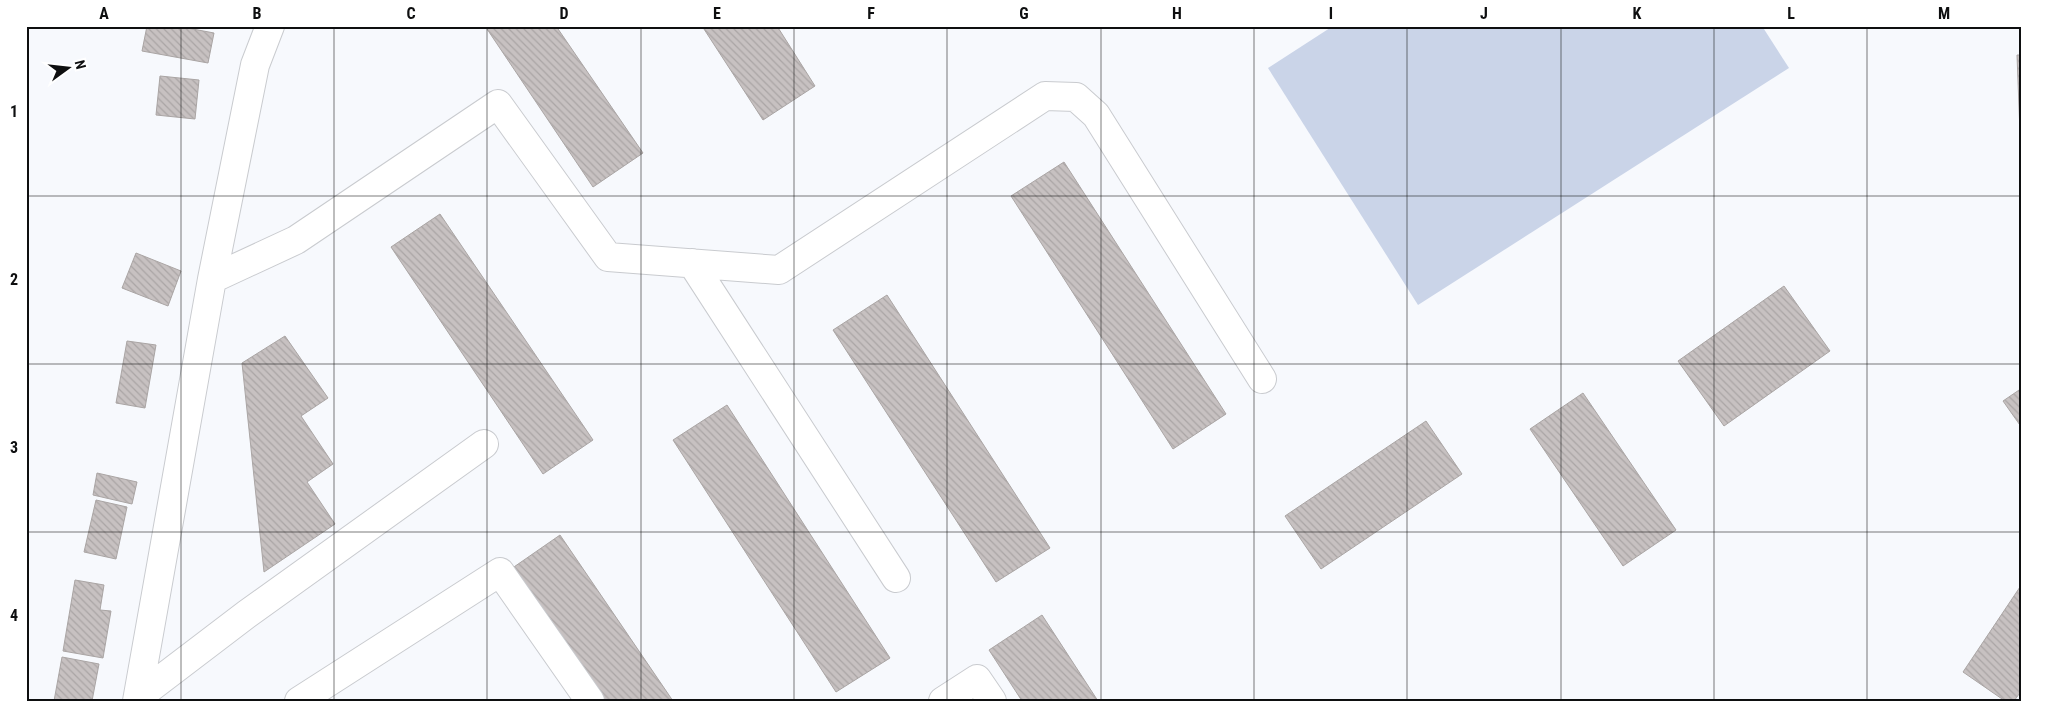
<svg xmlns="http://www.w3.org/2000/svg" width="2048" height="727" font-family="'Roboto Condensed',sans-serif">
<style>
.pitch{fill:#cad4e8}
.building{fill:url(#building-back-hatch);stroke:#aaa5a4}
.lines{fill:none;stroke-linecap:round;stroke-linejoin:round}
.minor-casing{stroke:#c9cbcf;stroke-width:30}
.minor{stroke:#fff;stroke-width:28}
.grid{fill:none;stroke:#0e0f10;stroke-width:1;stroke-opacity:0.55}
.neatline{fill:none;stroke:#0e0f10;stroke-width:2}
.grid-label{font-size:16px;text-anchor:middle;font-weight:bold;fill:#0e0f10}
</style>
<defs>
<pattern id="building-back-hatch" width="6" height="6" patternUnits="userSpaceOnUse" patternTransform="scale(1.25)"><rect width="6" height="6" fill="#c7c1c1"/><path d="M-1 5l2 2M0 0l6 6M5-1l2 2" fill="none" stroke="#aaa5a5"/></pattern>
</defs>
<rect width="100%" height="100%" fill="#f7f9fd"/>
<path class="pitch" d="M1333 26H1762L1789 68 1418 305 1268 68Z"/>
<path class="building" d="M147 26H177L214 33 208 63 142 51Z
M485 26H556L643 153 593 187Z
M702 26H777L815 86 763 120Z
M2017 55H2022L2021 159Z
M160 76 199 80 195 119 156 115Z
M1064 162 1226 414 1173 449 1011 196Z
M440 214 593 440 543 474 391 247Z
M136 253 181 271 168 306 122 288Z
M1784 286 1830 351 1724 426 1678 361Z
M887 295 1050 548 996 582 833 330Z
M285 336 328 398 301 416 333 464 307 482 335 524 264 572 242 363Z
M127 341 156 345 145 408 116 403Z
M2022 388V428L2003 401Z
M1583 393 1676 530 1623 566 1530 429Z
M727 405 890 658 836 692 673 440Z
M1426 421 1462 474 1321 569 1285 516Z
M97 473 137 482 132 504 93 495Z
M96 500 127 507 116 559 84 552Z
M560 535 673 701H601L511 569Z
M75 580 104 585 100 610 111 611 103 658 63 651Z
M2022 584V690L2014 701H2005L1963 672Z
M1042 615 1098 701H1022L989 650Z
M62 657 99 664 92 701H54Z"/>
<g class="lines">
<g class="minor-casing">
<path id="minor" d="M692 263 896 578
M212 279 296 240 498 104 608 257 779 270 1045 96 1076 97 1096 115 1262 379
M138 697 247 614 484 444
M137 701 212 279 255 65 270 26
M299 701 500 572 590 701
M943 701 977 679 992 701"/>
</g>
<use href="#minor" class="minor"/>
</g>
<path class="grid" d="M181 26V701M334 26V701M487 26V701M641 26V701M794 26V701M947 26V701M1101 26V701M1254 26V701M1407 26V701M1561 26V701M1714 26V701M1867 26V701M26 196H2022M26 364H2022M26 532H2022"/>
<rect width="2048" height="727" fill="none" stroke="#ffffff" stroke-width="55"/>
<g transform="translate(68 68) rotate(75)" stroke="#ffffff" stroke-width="4" paint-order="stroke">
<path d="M0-4L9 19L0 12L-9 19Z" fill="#0e0f10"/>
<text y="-8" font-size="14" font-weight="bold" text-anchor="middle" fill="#0e0f10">N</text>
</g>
<rect x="28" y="28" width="1992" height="672" class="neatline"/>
<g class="grid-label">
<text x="104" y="19">A</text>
<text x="257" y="19">B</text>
<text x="411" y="19">C</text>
<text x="564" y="19">D</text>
<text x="717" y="19">E</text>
<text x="871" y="19">F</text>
<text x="1024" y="19">G</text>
<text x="1177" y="19">H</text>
<text x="1331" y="19">I</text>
<text x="1484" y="19">J</text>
<text x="1637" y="19">K</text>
<text x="1791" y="19">L</text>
<text x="1944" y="19">M</text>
<text x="14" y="117">1</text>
<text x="14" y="285">2</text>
<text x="14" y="453">3</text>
<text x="14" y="621">4</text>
</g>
</svg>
